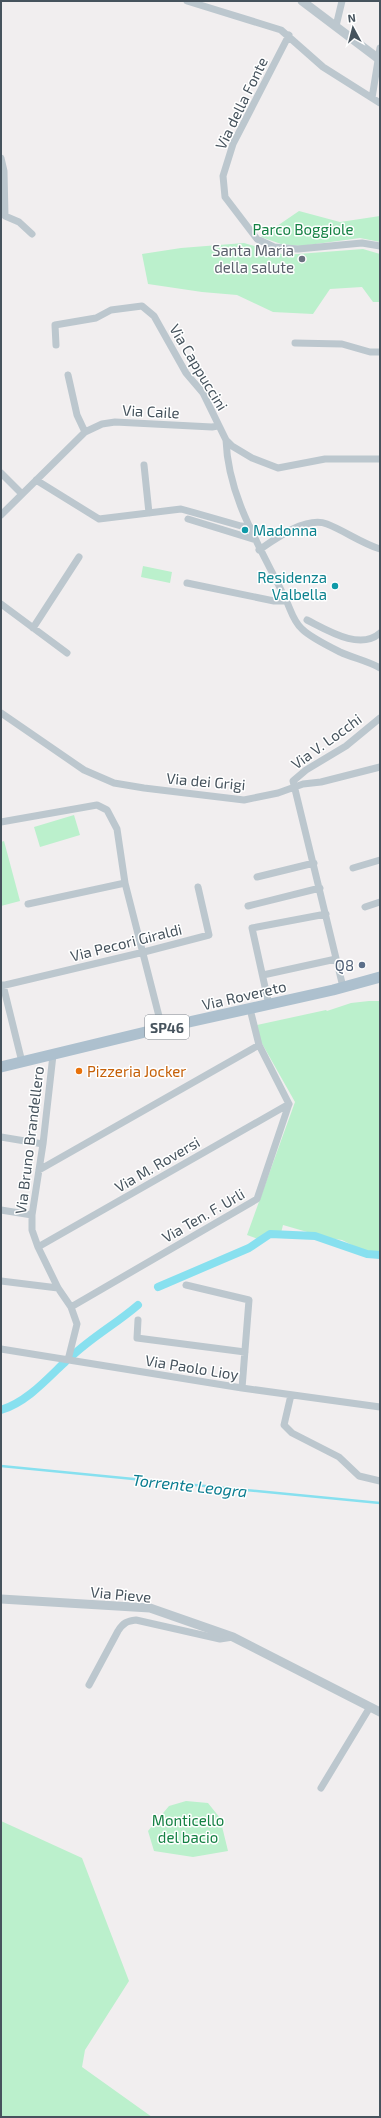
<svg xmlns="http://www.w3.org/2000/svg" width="381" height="2118" font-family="'Exo 2',sans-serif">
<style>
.green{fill:#bbf0cc}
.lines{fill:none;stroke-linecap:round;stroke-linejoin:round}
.stream{stroke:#87e0ef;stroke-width:2.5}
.canal{stroke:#87e0ef;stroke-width:8}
.minor{stroke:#bcc7ce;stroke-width:7}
.tertiary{stroke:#bcc7ce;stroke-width:9}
.primary{stroke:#adc0ce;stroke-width:11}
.worship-dot{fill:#6b7280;stroke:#fff;stroke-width:1.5}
.culture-dot{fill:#0f9aa8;stroke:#fff;stroke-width:1.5}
.service-dot{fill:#5c6f8a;stroke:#fff;stroke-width:1.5}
.food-dot{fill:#e8710a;stroke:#fff;stroke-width:1.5}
.labels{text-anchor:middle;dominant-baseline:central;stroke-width:3;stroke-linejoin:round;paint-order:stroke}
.shield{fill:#fff;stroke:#7e878e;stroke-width:1}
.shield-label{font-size:14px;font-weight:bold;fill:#46535d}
.street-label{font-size:15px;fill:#46535d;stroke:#fff}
.park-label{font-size:15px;fill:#148143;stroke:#fff}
.worship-label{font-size:15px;fill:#5b616d;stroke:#fff;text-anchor:end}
.culture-label{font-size:15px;fill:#0d838f;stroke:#fff;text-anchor:start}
.service-label{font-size:15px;fill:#4e5e75;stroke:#fff;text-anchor:end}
.food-label{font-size:15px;fill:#c56008;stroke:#fff;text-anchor:start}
.water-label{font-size:16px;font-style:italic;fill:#097c8f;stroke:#fff}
</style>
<rect width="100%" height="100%" fill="#f1eeef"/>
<path class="green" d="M299 211 340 222 380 216V242L360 238 301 246 281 244 261 237Z
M244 243 285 255 363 249 380 254V302H373L362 287 330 289 313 314 273 312 237 295 202 292 148 284 142 254 181 248Z
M143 566 172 572 170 583 141 577Z
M74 815 80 835 40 847 34 827Z
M4 841 20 901 1 906V842Z
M369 1001H380V1254L362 1250 342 1240 328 1238 283 1225 281 1233 258 1239 247 1235 295 1102 260 1040 257 1025 326 1010 327 1011 351 1003Z
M186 1801 208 1803 220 1818 228 1851 193 1857 154 1851 148 1831 169 1806Z
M1 1821 82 1858 129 1981 85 2050 82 2067 152 2117H1Z"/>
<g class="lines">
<path class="stream" d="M1 1466 380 1503"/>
<path class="canal" d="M158 1287 249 1248 270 1234 315 1236 367 1254 380 1255
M71 1357C92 1337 116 1324 138 1305
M1 1410C27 1402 47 1379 66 1361"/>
<path class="minor" d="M187 1 281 30 323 67 380 103
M336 26 342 1
M289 35 233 144 223 176 225 197 257 239 274 247 298 249 362 243 380 246
M372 98 380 48
M1 158 4 171 5 216 19 222 32 234
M295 343 342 344 370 352H380
M56 345 55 325 96 318 111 310 142 306 154 316 186 373 203 393 226 440 232 446 252 458 278 468 325 459H380
M68 375 77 415 85 432
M226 440C228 498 261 548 286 600 291 610 293 621 302 629 310 637 330 647 340 652 353 658 368 661 380 668
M144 465 149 513
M1 473 21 493
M36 480 99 519 181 509 241 526 250 527
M1 515 85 432 102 424 115 422 212 427 218 426
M188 519 256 540
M259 550C275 539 306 516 327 524 345 531 361 543 380 549
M187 583 274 601H287
M1 604 67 653
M307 620C327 630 360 651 380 633
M33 628 79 557
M1 713 84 770 114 783 144 788 244 800 278 793 303 784 321 782 380 767
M1 822 97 805 107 810 117 829 125 883 162 1028
M353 868 380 860
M257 877 314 863
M28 904 125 883
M248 906 320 888
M365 907 380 902
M263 975 336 959
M3 985 22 1062
M1 986 144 952 209 935 198 887
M343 987 293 781 306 770 346 746 380 718
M269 1005 252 928 326 914
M53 1055 43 1144 32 1215V1230L38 1247 58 1288 71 1307 77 1324 68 1360
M1 1137 43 1144
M39 1170 259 1045
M1 1210 32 1215
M38 1247 289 1104
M1 1281 58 1288
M186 1285 249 1300 242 1388
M71 1307 257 1199 289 1104 259 1045 250 1009
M138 1320 137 1338 245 1352
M1 1349 242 1388 380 1407
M291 1395 284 1425 292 1433 339 1457 359 1476 380 1481
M89 1685 118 1631C123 1623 127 1621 136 1620L220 1639 233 1637
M321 1788 370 1707"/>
<path class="tertiary" d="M302 1 380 60
M1 1599 150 1608 233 1637 380 1712"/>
<path class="primary" d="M1 1067 162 1028 333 990 380 977"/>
</g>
<circle class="worship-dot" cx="302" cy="259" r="4"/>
<g class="culture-dot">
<circle cx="245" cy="530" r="4"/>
<circle cx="335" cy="586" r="4"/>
</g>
<circle class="service-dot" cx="362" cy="965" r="4"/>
<circle class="food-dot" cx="79" cy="1071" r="4"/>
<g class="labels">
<rect class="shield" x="145" y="1015" width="44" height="24" rx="3"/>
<g class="shield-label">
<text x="167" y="1027">SP46</text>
</g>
<g class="street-label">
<text transform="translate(241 103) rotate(-64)">Via della Fonte</text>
<text transform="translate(199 367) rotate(59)">Via Cappuccini</text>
<text transform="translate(151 411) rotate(3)">Via Caile</text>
<text transform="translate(326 741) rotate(-36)">Via V. Locchi</text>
<text transform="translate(206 781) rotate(5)">Via dei Grigi</text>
<text transform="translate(126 942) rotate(-14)">Via Pecori Giraldi</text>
<text transform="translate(244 995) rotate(-13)">Via Rovereto</text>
<text transform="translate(29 1140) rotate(-83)">Via Bruno Brandellero</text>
<text transform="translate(157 1164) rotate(-30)">Via M. Roversi</text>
<text transform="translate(203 1215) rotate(-30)">Via Ten. F. Urli</text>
<text transform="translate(192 1367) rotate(9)">Via Paolo Lioy</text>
<text transform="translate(121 1594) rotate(5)">Via Pieve</text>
</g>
<g class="park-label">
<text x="303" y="229">Parco Boggiole</text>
<text x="188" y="1820">Monticello<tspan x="188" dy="17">del bacio</tspan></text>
</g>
<g class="worship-label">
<text x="294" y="250">Santa Maria<tspan x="294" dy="17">della salute</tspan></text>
</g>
<g class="culture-label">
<text x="253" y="530">Madonna</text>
<text x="327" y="577" text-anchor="end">Residenza<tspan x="327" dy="17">Valbella</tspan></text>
</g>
<g class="service-label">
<text x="354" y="965">Q8</text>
</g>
<g class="food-label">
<text x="87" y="1071">Pizzeria Jocker</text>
</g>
<g class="water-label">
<text transform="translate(190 1485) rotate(6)">Torrente Leogra</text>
</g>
</g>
<rect width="381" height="2118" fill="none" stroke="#46535d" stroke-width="4"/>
<g transform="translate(353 28) rotate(353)" stroke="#ffffff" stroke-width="3" paint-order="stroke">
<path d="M0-3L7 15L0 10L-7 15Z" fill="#46535d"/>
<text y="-6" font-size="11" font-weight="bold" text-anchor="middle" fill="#46535d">N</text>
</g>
</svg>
